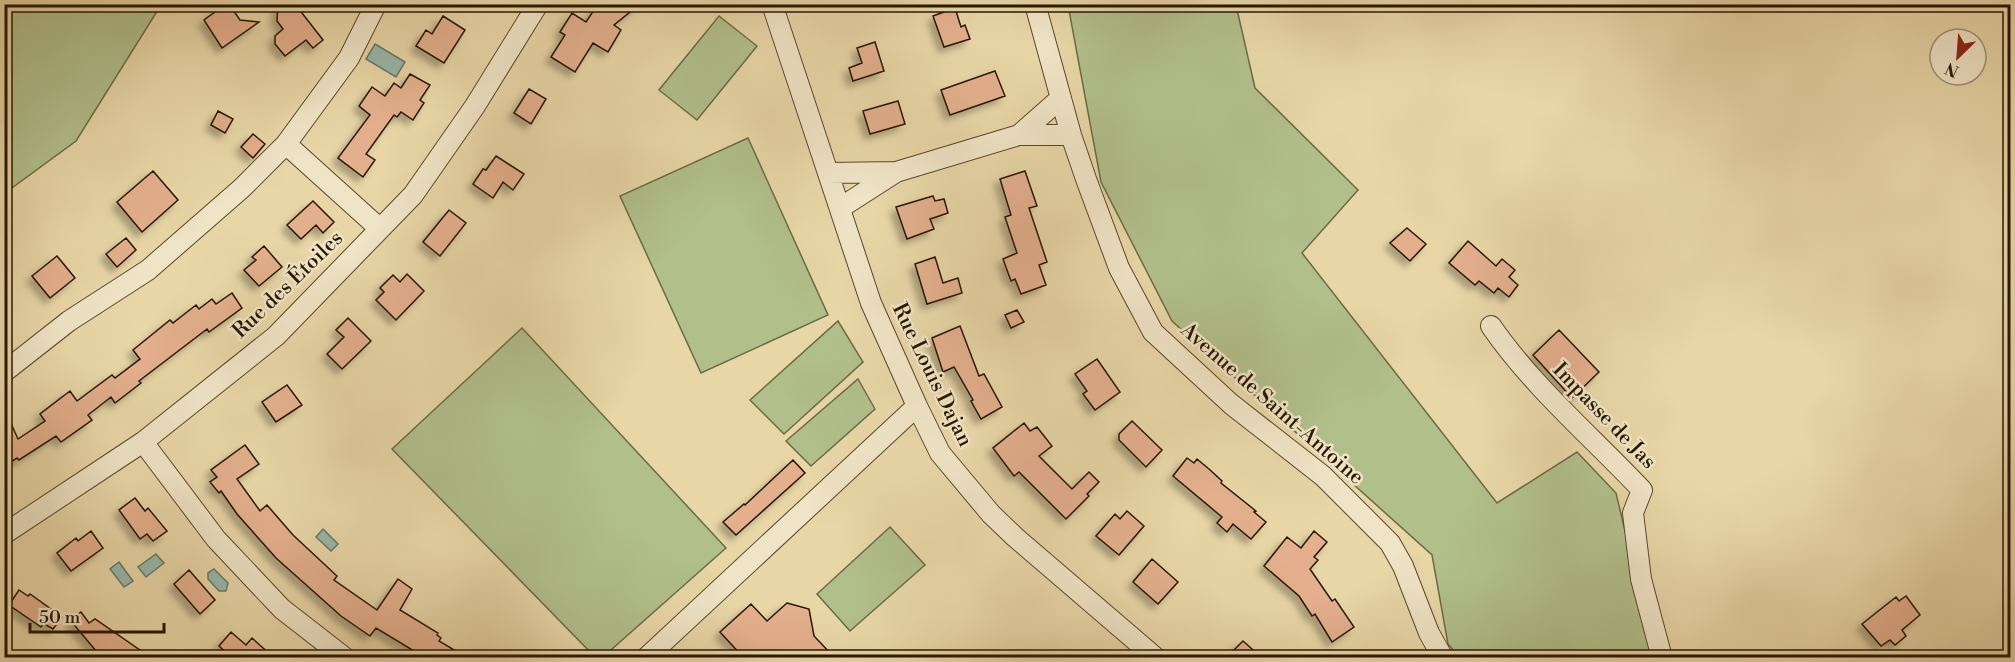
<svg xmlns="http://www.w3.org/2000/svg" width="2015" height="662" font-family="'Libre Bodoni',serif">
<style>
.green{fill:#b1bf8b;stroke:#6c6b46;stroke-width:1.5}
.water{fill:#97b9ab;stroke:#6b7867;stroke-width:1.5}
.building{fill:#e3af8d;stroke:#281702;stroke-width:1.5;filter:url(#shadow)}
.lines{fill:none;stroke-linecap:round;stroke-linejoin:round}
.street-casing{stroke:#58472b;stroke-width:22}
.street{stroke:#f0e4c6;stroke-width:20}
.labels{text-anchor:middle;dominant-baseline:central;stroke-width:5;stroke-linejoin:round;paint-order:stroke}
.street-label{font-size:21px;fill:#281702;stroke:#f0e4c6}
</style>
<defs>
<filter id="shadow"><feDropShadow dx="-5.5" dy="5.5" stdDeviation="3" flood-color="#0004"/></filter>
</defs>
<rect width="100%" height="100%" fill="#e8d6a7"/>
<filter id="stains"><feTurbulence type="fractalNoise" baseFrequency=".00333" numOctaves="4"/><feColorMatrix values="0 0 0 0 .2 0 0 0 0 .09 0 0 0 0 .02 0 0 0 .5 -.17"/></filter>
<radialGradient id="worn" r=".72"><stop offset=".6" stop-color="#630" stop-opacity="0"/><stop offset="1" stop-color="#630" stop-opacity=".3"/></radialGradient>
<path class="green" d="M5 4 161 5 76 141 5 193Z
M1068 5H1236L1255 88 1358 190 1302 253 1497 503 1577 452 1616 493 1655 657H1459L1448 644 1432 555 1172 321 1101 182Z
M719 16 757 46 697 120 659 90Z
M748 138 828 315 701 373 620 196Z
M838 321 863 362 784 434 750 400Z
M522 328 726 548 603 657H595L392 449Z
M858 379 875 409 811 466 786 441Z
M890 527 925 565 850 631 817 594Z"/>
<path class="water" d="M375 44 405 62 396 77 366 59Z
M323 529 338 544 331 551 316 537Z
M156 554 164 563 146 577 138 567Z
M119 562 133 581 124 587 110 569Z
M214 569 228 583 226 591H219L208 579V573Z"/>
<path class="building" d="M226 4H229L240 20 259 22 222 48 204 20Z
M278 4H295L323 40 313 48 306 40 285 56 275 44V36L283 29 277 21Z
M598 4H640L614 25 621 30 608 52 593 43 575 72 551 57 565 35 560 32 572 13 586 22Z
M955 8 961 27 965 25 970 39 944 47 933 16Z
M443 16 465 30 444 63 416 46 426 30 432 34Z
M875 42 884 71 853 81 849 68 862 63 857 48Z
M995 71 1005 96 950 115 941 90Z
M410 74 430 85 420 100 424 103 413 120 401 112 397 117 394 115 366 154 375 160 363 177 338 158 370 115 359 106 372 87 385 96 394 83 401 88Z
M529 89 546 99 531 124 514 113Z
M898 101 905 124 870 134 863 111Z
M218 111 233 119 225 133 211 125Z
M253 134 265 144 253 158 241 147Z
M496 156 524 174 513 190 503 182 493 198 473 184 483 169 486 170Z
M153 171 178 200 142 232 117 202Z
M1025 171 1037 206 1029 208 1047 262 1039 265 1046 285 1021 294 1015 279 1011 281 1003 259 1017 253 1005 217 1011 215 1000 179Z
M933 196 935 201 944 199 948 213 930 219 934 229 907 239 896 207Z
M313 201 334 222 323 233 316 225 301 239 287 225Z
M449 210 466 223 440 256 423 242Z
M1407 228 1426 244 1410 261 1390 243Z
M126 238 136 250 117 267 106 254Z
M1468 241 1496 266 1502 259 1515 270 1509 277 1518 285 1509 297 1498 288 1494 293 1479 281 1475 285 1449 263Z
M264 246 282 267 259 286 244 270 256 260 252 257Z
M57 256 75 278 50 298 32 276Z
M935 257 943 283 958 278 962 293 927 304 915 264Z
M407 274 424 291 396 320 376 300 384 292 380 288 393 275 400 282Z
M232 293 242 308 209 332 207 329 139 381 141 383 115 403 111 397 88 415 92 420 61 442 56 436 19 460 17 458 4 466V408L18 439 45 421 40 414 70 391 77 401 112 375 115 378 140 359 133 350 170 320 173 323 196 305 199 309 212 299 216 304Z
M1017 310 1024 322 1011 328 1005 315Z
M348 318 371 341 342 369 327 354 344 337 336 330Z
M960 326 979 376 984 374 1002 407 981 419 971 401 973 400 954 367 943 372 932 338Z
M1559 330 1599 372 1572 398 1533 355Z
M1097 359 1120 392 1095 410 1083 394 1087 391 1075 374Z
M287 385 302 405 276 422 262 402Z
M1132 421 1162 450 1146 467 1119 440V434Z
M1024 423 1030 431 1037 427 1052 446 1039 456 1072 489 1089 472 1099 482 1087 494 1089 496 1066 519 1019 472 1014 476 993 448Z
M245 445 259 464 237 479 260 511 267 505 293 535 337 576 334 580 377 610 398 579 412 589 400 610 438 633 437 635 441 638 439 641 466 657H424L376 628 370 636 341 616 276 558 237 514 221 491 219 493 210 482 217 477 211 470Z
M1187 458 1194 463 1197 459 1209 469 1222 481 1221 483 1256 511 1254 512 1266 522 1251 539 1233 524 1227 532 1217 523 1222 517 1173 476Z
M793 460 805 473 736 535 723 522 744 504 745 505Z
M135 498 145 511 148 508 167 531 153 541 147 534 140 539 119 510Z
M1127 511 1144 526 1119 555 1096 536 1115 514 1120 519Z
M91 531 103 548 71 571 57 553 76 538 78 541Z
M1314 531 1327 542 1314 557 1318 560 1310 569 1332 601 1335 599 1354 627 1332 642 1315 614 1312 616 1299 596 1264 566 1287 537 1301 548Z
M1152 559 1178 582 1158 604 1133 582Z
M189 570 215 600 200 614 174 584Z
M19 590 28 596 30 594 62 617 53 629 43 623 41 627 9 605Z
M1906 596 1920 615 1902 630 1906 636 1895 645 1890 640 1881 646 1862 624 1896 597 1899 601Z
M787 603 809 609 814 636 834 657H743L720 632 751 604 767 621Z
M81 612 89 623 95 619 150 657H93L97 652 70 620Z
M231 632 246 645 252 638 273 657H231L219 646Z
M1243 641 1261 657H1227Z"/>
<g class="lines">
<g class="street-casing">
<path id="street" d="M772 4 828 173 896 172 1019 135 1061 98
M1035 4 1071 135 1086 179 1119 268 1153 332 1231 404 1323 476 1390 543 1403 566 1429 633 1443 658
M1019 135H1071
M286 144 379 228
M828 173 871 303 917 406 940 453 991 514 1015 537 1156 658
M840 208 896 172
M1491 326C1533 387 1591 436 1642 490L1633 513 1641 579 1662 658
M4 372 69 321 148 270 242 188 286 144 349 58 376 4
M143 442 216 539 282 609 345 658
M4 534 143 442 276 336 413 195 475 106 538 4
M646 658 917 406"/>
</g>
<use href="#street" class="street"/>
</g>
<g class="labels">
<g class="street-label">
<text transform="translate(288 285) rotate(-44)">Rue des Étoiles</text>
<text transform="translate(932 375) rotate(64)">Rue Louis Dajan</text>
<text transform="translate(1272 404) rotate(41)">Avenue de Saint-Antoine</text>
<text transform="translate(1604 416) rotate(46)">Impasse de Jas</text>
</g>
</g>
<rect width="2015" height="662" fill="none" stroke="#e8d6a7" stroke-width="24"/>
<rect x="6" y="6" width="2003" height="650" fill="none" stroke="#281702" stroke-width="3"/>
<rect x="12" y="12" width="1991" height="638" fill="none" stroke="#281702" stroke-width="1.5"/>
<g transform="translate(1958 57) rotate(205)"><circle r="28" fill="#f0e4c6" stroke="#a09278" stroke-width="1.5"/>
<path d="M0-4.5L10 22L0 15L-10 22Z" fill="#8f2418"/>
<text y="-9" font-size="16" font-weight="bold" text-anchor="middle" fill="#281702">N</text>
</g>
<path d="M30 623v9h134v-9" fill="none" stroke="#281702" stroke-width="3"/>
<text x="39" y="623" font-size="18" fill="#281702" stroke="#f0e4c6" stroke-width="4.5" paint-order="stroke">50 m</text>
<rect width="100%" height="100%" filter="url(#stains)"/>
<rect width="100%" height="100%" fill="url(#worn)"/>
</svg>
